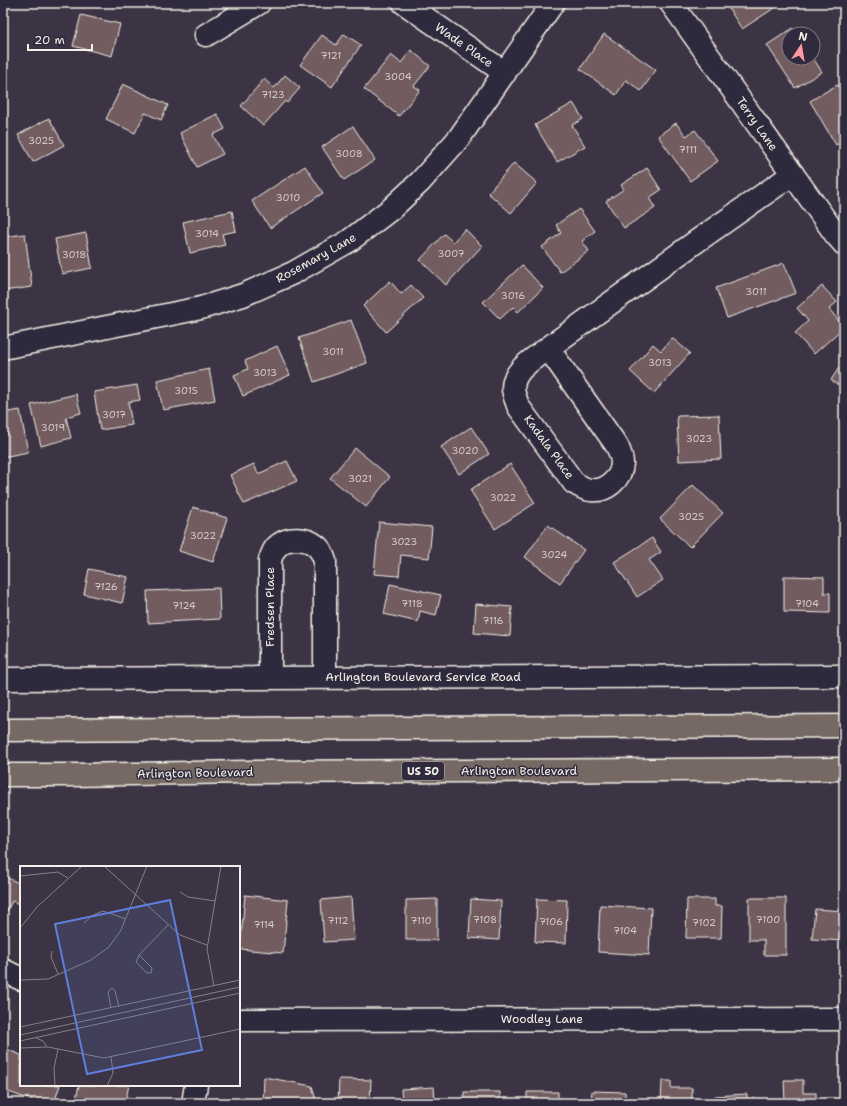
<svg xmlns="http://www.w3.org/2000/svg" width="847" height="1106" font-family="'Shantell Sans',sans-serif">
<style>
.building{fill:#725c60;stroke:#f4f1e8}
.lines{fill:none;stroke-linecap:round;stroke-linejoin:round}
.minor-casing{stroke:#f4f1e8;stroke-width:25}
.highway-casing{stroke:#f4f1e8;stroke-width:25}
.minor{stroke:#2f2a3d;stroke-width:22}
.highway{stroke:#766964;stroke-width:22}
.labels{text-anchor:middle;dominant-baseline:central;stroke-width:3;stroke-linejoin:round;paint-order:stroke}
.number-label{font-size:10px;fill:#d4ccc6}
.shield{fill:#2f2a3d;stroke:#b9b5b5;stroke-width:1}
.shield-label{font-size:11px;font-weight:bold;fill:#f4f1e8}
.street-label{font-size:12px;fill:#f4f1e8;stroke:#2f2a3d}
.inset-road{fill:none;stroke:#868086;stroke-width:1}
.view{fill:#5e7fdd;fill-opacity:0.15;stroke:#5e7fdd;stroke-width:2}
.inset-edge{fill:none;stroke:#f4f1e8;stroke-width:2}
</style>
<rect width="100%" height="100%" fill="#3c3444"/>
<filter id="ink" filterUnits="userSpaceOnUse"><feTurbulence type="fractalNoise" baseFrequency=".025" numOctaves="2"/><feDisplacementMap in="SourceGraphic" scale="8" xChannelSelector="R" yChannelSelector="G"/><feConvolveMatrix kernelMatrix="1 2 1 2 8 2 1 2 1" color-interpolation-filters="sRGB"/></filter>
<g filter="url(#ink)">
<path class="building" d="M725 3H782L742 29Z
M81 15 120 24 112 56 73 46Z
M793 28 797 34H789V58H813L822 72 795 88 767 45Z
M344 34 361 45 332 87 300 65 322 35 336 45Z
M604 34 656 70 641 91 626 80 616 95 580 69Z
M411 50 430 66 414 86 420 90 399 116 364 89 391 55 401 63Z
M3 71 8 74 3 85Z
M285 75 300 88 287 103 285 101 263 126 241 106 264 79 274 88Z
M123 84 168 105 161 120 145 113 135 133 106 119Z
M837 85 844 96V140L836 145 810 101Z
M573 103 583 119 572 125 585 146 557 162 535 125Z
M217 114 225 129 213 135 223 154 197 167 180 133Z
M49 118 64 145 33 162 18 135Z
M676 123 686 136 695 130 718 161 690 181 658 136Z
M353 126 375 160 344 180 322 147Z
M514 163 537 183 511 213 488 193Z
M305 166 323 193 270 228 252 201Z
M647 168 661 190 649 198 655 208 624 228 606 201 624 189 621 185Z
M579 209 595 231 582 241 589 251 560 272 542 247 561 233 556 225Z
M232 211 236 231 222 234 225 245 190 253 183 222Z
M465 229 482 246 446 285 420 260 444 234 453 242Z
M86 233 92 268 62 274 55 239Z
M25 234 32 287 3 291V237Z
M784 263 796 293 727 318 716 288Z
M522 265 543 288 518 312 513 307 500 319 483 302Z
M390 281 401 294 411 285 423 298 386 332 363 306Z
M822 286 837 302 829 309 844 327 814 354 795 333 808 321 797 308Z
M351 320 367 363 314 382 299 338Z
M672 338 690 353 654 393 630 371 653 344 661 351Z
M277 346 290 375 243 396 234 375 248 369 245 361Z
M844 360V389L831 380Z
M209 369 215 400 163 410 157 380Z
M137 385 140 400 128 402 132 425 100 430 94 392Z
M76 394 81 413 66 417 71 438 41 446 31 405Z
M20 410 28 452 3 457V413Z
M719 415 721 459 679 461 677 416Z
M471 427 489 454 459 474 441 447Z
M355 448 390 477 366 507 330 478Z
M287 461 297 481 244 504 230 475 254 464 258 474Z
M510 464 535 503 495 529 470 490Z
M693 485 723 513 690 547 660 519Z
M193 507 227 518 213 562 179 551Z
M379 522 432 527 429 558 401 555 399 576 374 574Z
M548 525 584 550 560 583 525 557Z
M652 538 661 552 649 560 663 580 637 597 614 562Z
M89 569 128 577 122 603 84 594Z
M784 576 824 577V593H830V613L784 612Z
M390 584 441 595 436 615 420 611 418 622 384 614Z
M219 588 220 619 148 623 147 591Z
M476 604 512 607 510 636 474 633Z
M3 876 21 884V905L12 901 7 911 3 908Z
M245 895 288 900 283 953 240 949Z
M351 897 354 940 324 942 321 900Z
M749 898H786V955H764V940H749Z
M437 899V940H406V900Z
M471 899 501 901 499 940 469 938Z
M537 899 567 900 566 943 535 942Z
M687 899H715V906H722L721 938H686Z
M600 905 651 908 649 955 598 952Z
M815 909 844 911 843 941 812 939Z
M3 1048 21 1055V1085H60L54 1103H40L3 1090Z
M264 1077 312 1086 317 1103H263Z
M339 1079 371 1080 370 1103H338Z
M784 1080H803V1093H816V1103H785Z
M662 1081H671V1088H692V1103H661Z
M79 1085H129L125 1103H75Z
M434 1087 435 1103H402L401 1089Z
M592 1091 625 1092V1103H591Z
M464 1092H500V1103H464Z
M527 1092H558V1103H527Z
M747 1094V1103H716L715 1096Z"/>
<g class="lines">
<g class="minor-casing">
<path id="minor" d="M404 3 505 73
M671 3 836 235 844 244
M206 35 259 3
M3 348 201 308 243 295 293 273 349 241 391 209 420 182 459 138 553 3
M548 348 617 446C620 452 622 458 622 464 621 479 606 492 591 490 585 490 580 486 574 483L518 406C517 402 515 398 514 394 508 372 534 359 548 348Z
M548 348 697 241 793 174
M270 678V560C272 554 274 548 280 544 288 537 307 538 315 545 321 549 323 555 325 561V677
M3 679 844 676
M3 970 21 979
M239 1020 844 1019
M193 1103 196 1085"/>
</g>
<g class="highway-casing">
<path id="highway" d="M3 730 844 726
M3 775H73L246 772 844 769"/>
</g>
<use href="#minor" class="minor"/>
<use href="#highway" class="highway"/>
</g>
</g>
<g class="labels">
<g class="number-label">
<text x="331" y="55">7121</text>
<text x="398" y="76">3004</text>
<text x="273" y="94">7123</text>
<text x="41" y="140">3025</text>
<text x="688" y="149">7111</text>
<text x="349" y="153">3008</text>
<text x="288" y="197">3010</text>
<text x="207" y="233">3014</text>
<text x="451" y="253">3007</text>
<text x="74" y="254">3018</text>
<text x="756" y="291">3011</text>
<text x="513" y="295">3016</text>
<text x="333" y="351">3011</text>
<text x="660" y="362">3013</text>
<text x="265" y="372">3013</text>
<text x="186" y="390">3015</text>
<text x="114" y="414">3017</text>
<text x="53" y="427">3019</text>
<text x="699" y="438">3023</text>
<text x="465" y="450">3020</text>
<text x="360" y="478">3021</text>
<text x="503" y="497">3022</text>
<text x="691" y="516">3025</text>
<text x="203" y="535">3022</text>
<text x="404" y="541">3023</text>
<text x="554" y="554">3024</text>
<text x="106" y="586">7126</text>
<text x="412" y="603">7118</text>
<text x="807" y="603">7104</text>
<text x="184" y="605">7124</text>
<text x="493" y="620">7116</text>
<text x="485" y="919">7108</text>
<text x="768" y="919">7100</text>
<text x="338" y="920">7112</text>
<text x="421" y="920">7110</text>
<text x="551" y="921">7106</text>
<text x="704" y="922">7102</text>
<text x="264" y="924">7114</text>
<text x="625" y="930">7104</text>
</g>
<rect class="shield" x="402" y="762" width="42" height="18" rx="3"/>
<g class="shield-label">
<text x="423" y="771">US 50</text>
</g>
<g class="street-label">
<text transform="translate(464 45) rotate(35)">Wade Place</text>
<text transform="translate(757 124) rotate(55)">Terry Lane</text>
<text transform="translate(316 258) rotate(-29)">Rosemary Lane</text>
<text transform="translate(549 447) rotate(54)">Kadala Place</text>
<text transform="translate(270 607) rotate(-90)">Fredsen Place</text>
<text x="423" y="677">Arlington Boulevard Service Road</text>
<text x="519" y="771">Arlington Boulevard</text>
<text transform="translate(195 773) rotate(-1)">Arlington Boulevard</text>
<text x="542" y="1019">Woodley Lane</text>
</g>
</g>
<g transform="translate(20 866)">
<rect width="220" height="220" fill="#3c3444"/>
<path class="inset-road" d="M84 0 160 69 187 79M0 10 38 6 48 12M160 26 168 31 195 35M64 57 73 49 83 45 106 53M0 62 17 41 62 0M32 85 31 91 38 108M119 89 132 102 131 107H127L116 96ZM119 89 148 59M0 114 28 113 71 94 89 81 101 64 127 0M194 120 187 83 201 0M91 142 88 126 92 122 95 125 99 141M0 161 220 114M0 169 220 121M16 172 23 175 27 181M0 175 220 127M0 182 28 181 84 192 220 163M35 220 34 202 38 183M87 220 93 207 91 191"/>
<path class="view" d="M150 34 182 184 67 208 35 58Z"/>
<rect width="220" height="220" class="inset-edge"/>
</g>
<rect width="847" height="1106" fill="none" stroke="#2f2a3d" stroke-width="16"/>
<rect x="8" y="8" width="831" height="1090" fill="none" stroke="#f4f1e8" stroke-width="1.5" filter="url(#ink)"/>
<g transform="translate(801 46) rotate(12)"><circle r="19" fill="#2f2a3d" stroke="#7e7a81"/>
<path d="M0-3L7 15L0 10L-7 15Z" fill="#ff9aa2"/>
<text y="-6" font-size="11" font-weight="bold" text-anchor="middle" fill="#f4f1e8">N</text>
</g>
<path d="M28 44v6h64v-6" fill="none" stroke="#f4f1e8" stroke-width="2"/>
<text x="34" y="44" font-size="12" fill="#f4f1e8" stroke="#2f2a3d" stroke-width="3" paint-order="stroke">20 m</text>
</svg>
